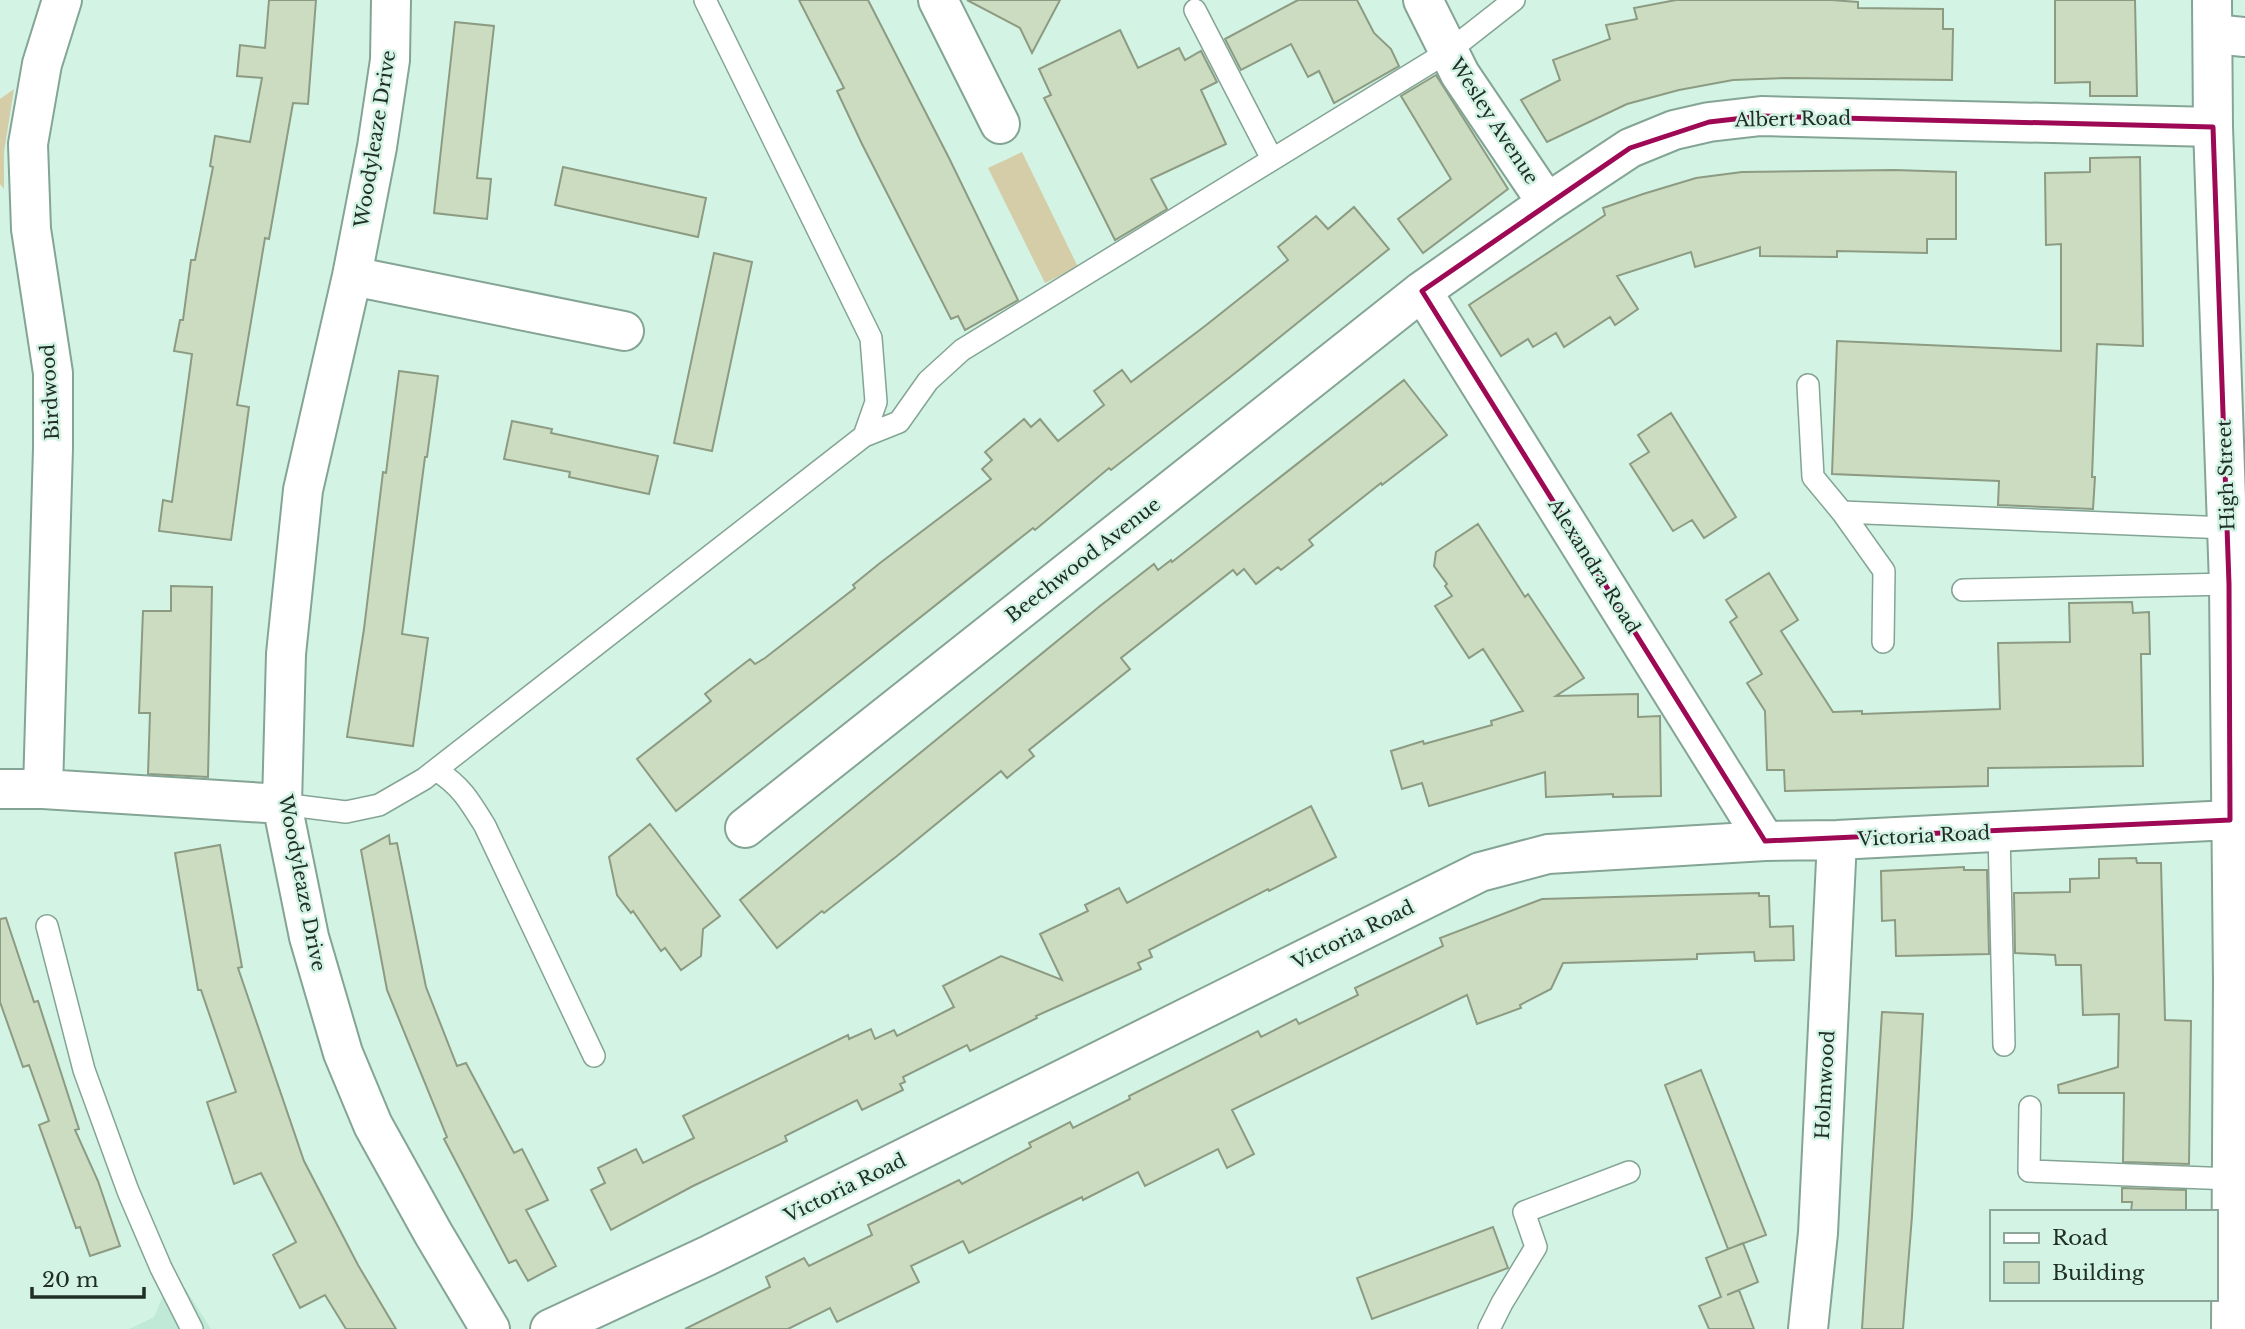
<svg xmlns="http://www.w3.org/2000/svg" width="2245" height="1329" font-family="'Libre Baskerville',serif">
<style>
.built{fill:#c0ead7}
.green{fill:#d4cda7}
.building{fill:#ccdcc1;stroke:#8c9b81;stroke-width:2}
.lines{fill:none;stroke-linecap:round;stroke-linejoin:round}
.lane-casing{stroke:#84a495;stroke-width:24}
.street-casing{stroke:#84a495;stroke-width:42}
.primary-casing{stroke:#84a495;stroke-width:42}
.lane{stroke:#fff;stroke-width:21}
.street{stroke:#fff;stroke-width:38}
.primary{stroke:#fff;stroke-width:38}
.marked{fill:none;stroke:#9d0955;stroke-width:5;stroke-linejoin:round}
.labels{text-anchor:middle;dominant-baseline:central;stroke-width:5;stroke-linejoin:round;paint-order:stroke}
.street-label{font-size:19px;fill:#212e28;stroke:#d3f4e5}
</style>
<rect width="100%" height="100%" fill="#d3f4e5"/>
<path class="built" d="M185 1288 211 1329H129L154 1317 162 1298Z"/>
<path class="green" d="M14 89 4 152V189L0 184V99Z
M1022 152 1078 267 1045 283 988 168Z"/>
<path class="building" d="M269 0H316L308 104 293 103 269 239 265 238 237 405 249 407 231 540 159 531 163 500 172 502 192 354 174 351 180 320H183L191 260H195L213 167 210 166 215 136 250 142 262 78 237 76 240 45 265 48Z
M799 0H868L949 158 1018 300 965 330 958 316 951 319 862 144 837 91 844 88Z
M967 0H1060L1032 53 1020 28Z
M1298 0H1357L1374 33 1391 49 1399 66 1334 103 1319 71 1308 77 1291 44 1241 70 1225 39Z
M1676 0H1831L1858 2V8L1943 9V29H1953L1952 80 1788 78 1733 80 1679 90 1627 104 1547 142 1521 100 1560 80 1553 60 1610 39 1606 25 1637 19 1634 8Z
M2055 0H2135L2137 96H2090V82L2055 83Z
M455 22 494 26 477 178 491 179 487 219 434 213Z
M1120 30 1138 68 1179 48 1185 60 1201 51 1217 82 1201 90 1226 144 1151 179 1167 209 1115 240 1044 98 1051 95 1039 69Z
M1436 75 1508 189 1423 253 1398 219 1451 179 1401 96Z
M2140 157 2143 346 2097 344 2092 477H2095L2093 509 1998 505 1999 481 1832 474 1837 341 2061 351V244L2046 245 2045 173 2090 172V158Z
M563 167 706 198 698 237 555 205Z
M1894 170 1956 172V239H1927V253L1837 251V257L1760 256V247L1695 267 1691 252 1617 276 1638 309 1615 325 1610 317 1564 347 1556 333 1533 347 1528 339 1501 356 1469 305 1605 215 1603 208 1643 194 1696 178 1742 172Z
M1354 207 1389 249 1239 370 1111 470 1109 468 1035 530 1033 528 676 811 637 759 711 701 705 694 750 659 755 664 765 658 855 588 853 585 880 563 991 479 982 469 992 460 985 452 1024 419 1031 427 1040 419 1058 441 1104 405 1094 391 1122 370 1131 382 1205 326 1288 260 1278 247 1316 216 1328 229Z
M714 253 752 262 712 451 674 443Z
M399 371 438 376 427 457H425L402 634 428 638 413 746 347 737 364 629 383 472 386 473Z
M1404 380 1447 435 1382 485 1381 483 1309 540 1313 545 1281 570 1278 567 1256 584 1244 569 1237 575 1233 570 1121 658 1130 669 1029 750 1034 756 1007 778 1001 771 897 856 824 913 822 911 777 948 740 900 1100 606 1154 564 1158 570 1171 560 1172 562Z
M1671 413 1736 517 1704 538 1692 520 1673 531 1630 464 1649 452 1638 435Z
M512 421 552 429 551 433 658 456 649 494 569 477 570 472 504 459Z
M1478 524 1525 597 1528 594 1584 678 1556 696 1638 694V717L1660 716 1661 796 1613 797V794L1546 797 1545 772 1429 806 1422 783 1402 789 1391 751 1423 741 1424 744 1492 725 1491 721 1523 711 1483 649 1469 658 1435 606 1452 596 1445 586 1447 584 1434 566 1436 552Z
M1769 573 1798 620 1781 631 1833 712 1862 711V714L2000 709 1998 643 2070 642 2069 603 2132 602 2133 613 2149 612 2150 654H2141L2143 766 1988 768V786L1785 791 1784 770H1767L1765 711 1747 683 1762 674 1730 622 1737 617 1726 600Z
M171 586 212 587 208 777 148 774 150 713H139L143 611H171Z
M1311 806 1336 857 1269 891 1268 889 1149 950 1152 957 1138 963 1141 969 1036 1016 1037 1018 970 1051 967 1045 903 1077 905 1082 900 1084 903 1090 862 1110 857 1100 785 1136 787 1141 693 1186 611 1230 591 1190 605 1183 598 1168 636 1149 643 1163 694 1138 683 1116 848 1035 849 1039 871 1029 875 1039 894 1030 897 1036 954 1007 943 986 1001 956 1062 980 1040 934 1088 911 1085 905 1119 888 1127 903Z
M650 824 720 916 703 929 701 956 681 970 665 948 661 951 633 911 631 913 617 895 609 857Z
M389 835 390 844 397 843 426 987 457 1066 466 1063 514 1153 522 1149 548 1200 526 1210 556 1266 528 1281 516 1260 509 1263 444 1139 447 1137 387 990 361 850Z
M220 845 242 967 238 968 304 1161 358 1265 396 1329H346L325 1295 300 1308 273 1255 296 1242 261 1173 234 1184 207 1102 236 1092 201 990H198L175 853Z
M2136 858 2137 863H2161L2165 1020 2191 1021 2189 1164 2123 1162 2124 1093H2059L2058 1085 2118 1067 2119 1014 2083 1015 2081 965H2056L2055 955 2015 953 2014 893 2070 892V879L2099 878V859Z
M1964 867V870H1987L1989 954 1896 956 1895 920 1882 921 1881 871Z
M1759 893V896H1769L1770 927 1793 926 1794 960 1755 961 1754 952 1697 954V959L1563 963 1551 989 1520 1005 1521 1008 1477 1024 1467 995 1232 1110 1254 1154 1227 1168 1218 1149 1145 1186 1138 1172 1083 1200 1082 1197 1031 1222 969 1253 963 1241 911 1266 919 1282 837 1322 830 1308 788 1329H685L770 1287 766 1277 804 1258 809 1266 872 1235 868 1225 959 1180 962 1184 1031 1147 1029 1143 1049 1133 1070 1122 1073 1128 1130 1099 1129 1096 1258 1031 1261 1037 1296 1019 1299 1024 1358 995 1355 988 1443 946 1440 938 1542 899Z
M6 918 34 1002 38 1001 79 1129 75 1130 98 1181 120 1246 90 1256 80 1227 76 1228 39 1125 49 1121 29 1065 23 1067 0 1002V919Z
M1882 1012 1923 1014 1912 1216 1903 1329H1862Z
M1701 1070 1766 1235 1728 1249 1665 1085Z
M2122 1188 2186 1190V1212H2131L2132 1202H2122Z
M1493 1227 1508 1268 1372 1319 1357 1278Z
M1743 1243 1758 1282 1727 1295 1739 1290 1754 1329H1709L1699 1306 1721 1297 1706 1258Z"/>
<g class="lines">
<g class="lane-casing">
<path id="lane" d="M705 0 871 338 876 402 864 436
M1195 10 1272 159
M1808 385 1813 477 1842 512 1884 571 1883 642
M1842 512 2227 528
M1963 590 2229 584
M436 770C461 786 469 800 485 826L594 1056
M282 804 346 812 379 805 424 779 864 436 899 422 928 381 962 350 1449 51 1514 0
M1999 832 2004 1045
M47 926 84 1070 128 1191 161 1268 192 1329
M2030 1107 2029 1171 2232 1179
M1489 1329 1502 1303 1536 1247 1524 1212 1629 1172"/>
</g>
<g class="street-casing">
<path id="street" d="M391 0 390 60 377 147 352 276 303 490 286 654 282 804 309 937 343 1053 373 1125 433 1233 490 1329
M938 0 1000 124
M1423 0 1460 74 1547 203
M2213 34 2245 37
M352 276 624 331
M1422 291 1765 841
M0 789H43L282 804
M43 789 53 448V373L31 229 28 144 42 64 62 0
M745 828 1422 291 1547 203 1630 148 1674 130 1709 122 1761 116 2213 127
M550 1329 707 1256 1480 872 1548 854 1765 841 1837 840 2230 820
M1808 1329 1818 1233 1837 840"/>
</g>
<g class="primary-casing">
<path id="primary" d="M2212 0 2213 127 2229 584 2233 981 2231 1329"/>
</g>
<use href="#lane" class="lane"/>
<use href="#street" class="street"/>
<use href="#primary" class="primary"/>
</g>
<path class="marked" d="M1761 116 2213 127 2229 584 2230 820 1765 841 1422 291 1630 148 1709 122Z"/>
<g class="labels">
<g class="street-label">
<text transform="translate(1793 119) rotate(-1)">Albert Road</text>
<text transform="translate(1494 121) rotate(57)">Wesley Avenue</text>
<text transform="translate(375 139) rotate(-81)">Woodyleaze Drive</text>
<text transform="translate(50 392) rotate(-93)">Birdwood</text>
<text transform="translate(2226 475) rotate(-92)">High Street</text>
<text transform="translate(1083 560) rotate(-38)">Beechwood Avenue</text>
<text transform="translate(1594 566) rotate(58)">Alexandra Road</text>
<text transform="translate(1924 836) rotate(-3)">Victoria Road</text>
<text transform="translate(302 883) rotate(79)">Woodyleaze Drive</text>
<text transform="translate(1353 935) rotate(-26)">Victoria Road</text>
<text transform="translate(1825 1085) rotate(-87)">Holmwood</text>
<text transform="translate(845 1188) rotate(-26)">Victoria Road</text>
</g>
</g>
<rect x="1990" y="1210" width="228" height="91" fill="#d3f4e5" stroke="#8ca599" stroke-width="2"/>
<rect x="2004" y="1233" width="35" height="10" fill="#ffffff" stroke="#8ca599" stroke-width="2"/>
<text x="2052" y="1245" font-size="21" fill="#212e28">Road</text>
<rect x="2004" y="1262" width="35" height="21" fill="#ccdcc1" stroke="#8ca599" stroke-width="2"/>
<text x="2052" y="1280" font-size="21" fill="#212e28">Building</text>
<path d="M32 1287v10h112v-10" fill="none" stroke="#212e28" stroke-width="3.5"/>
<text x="42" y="1287" font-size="21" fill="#212e28" stroke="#d3f4e5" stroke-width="5" paint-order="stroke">20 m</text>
</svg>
